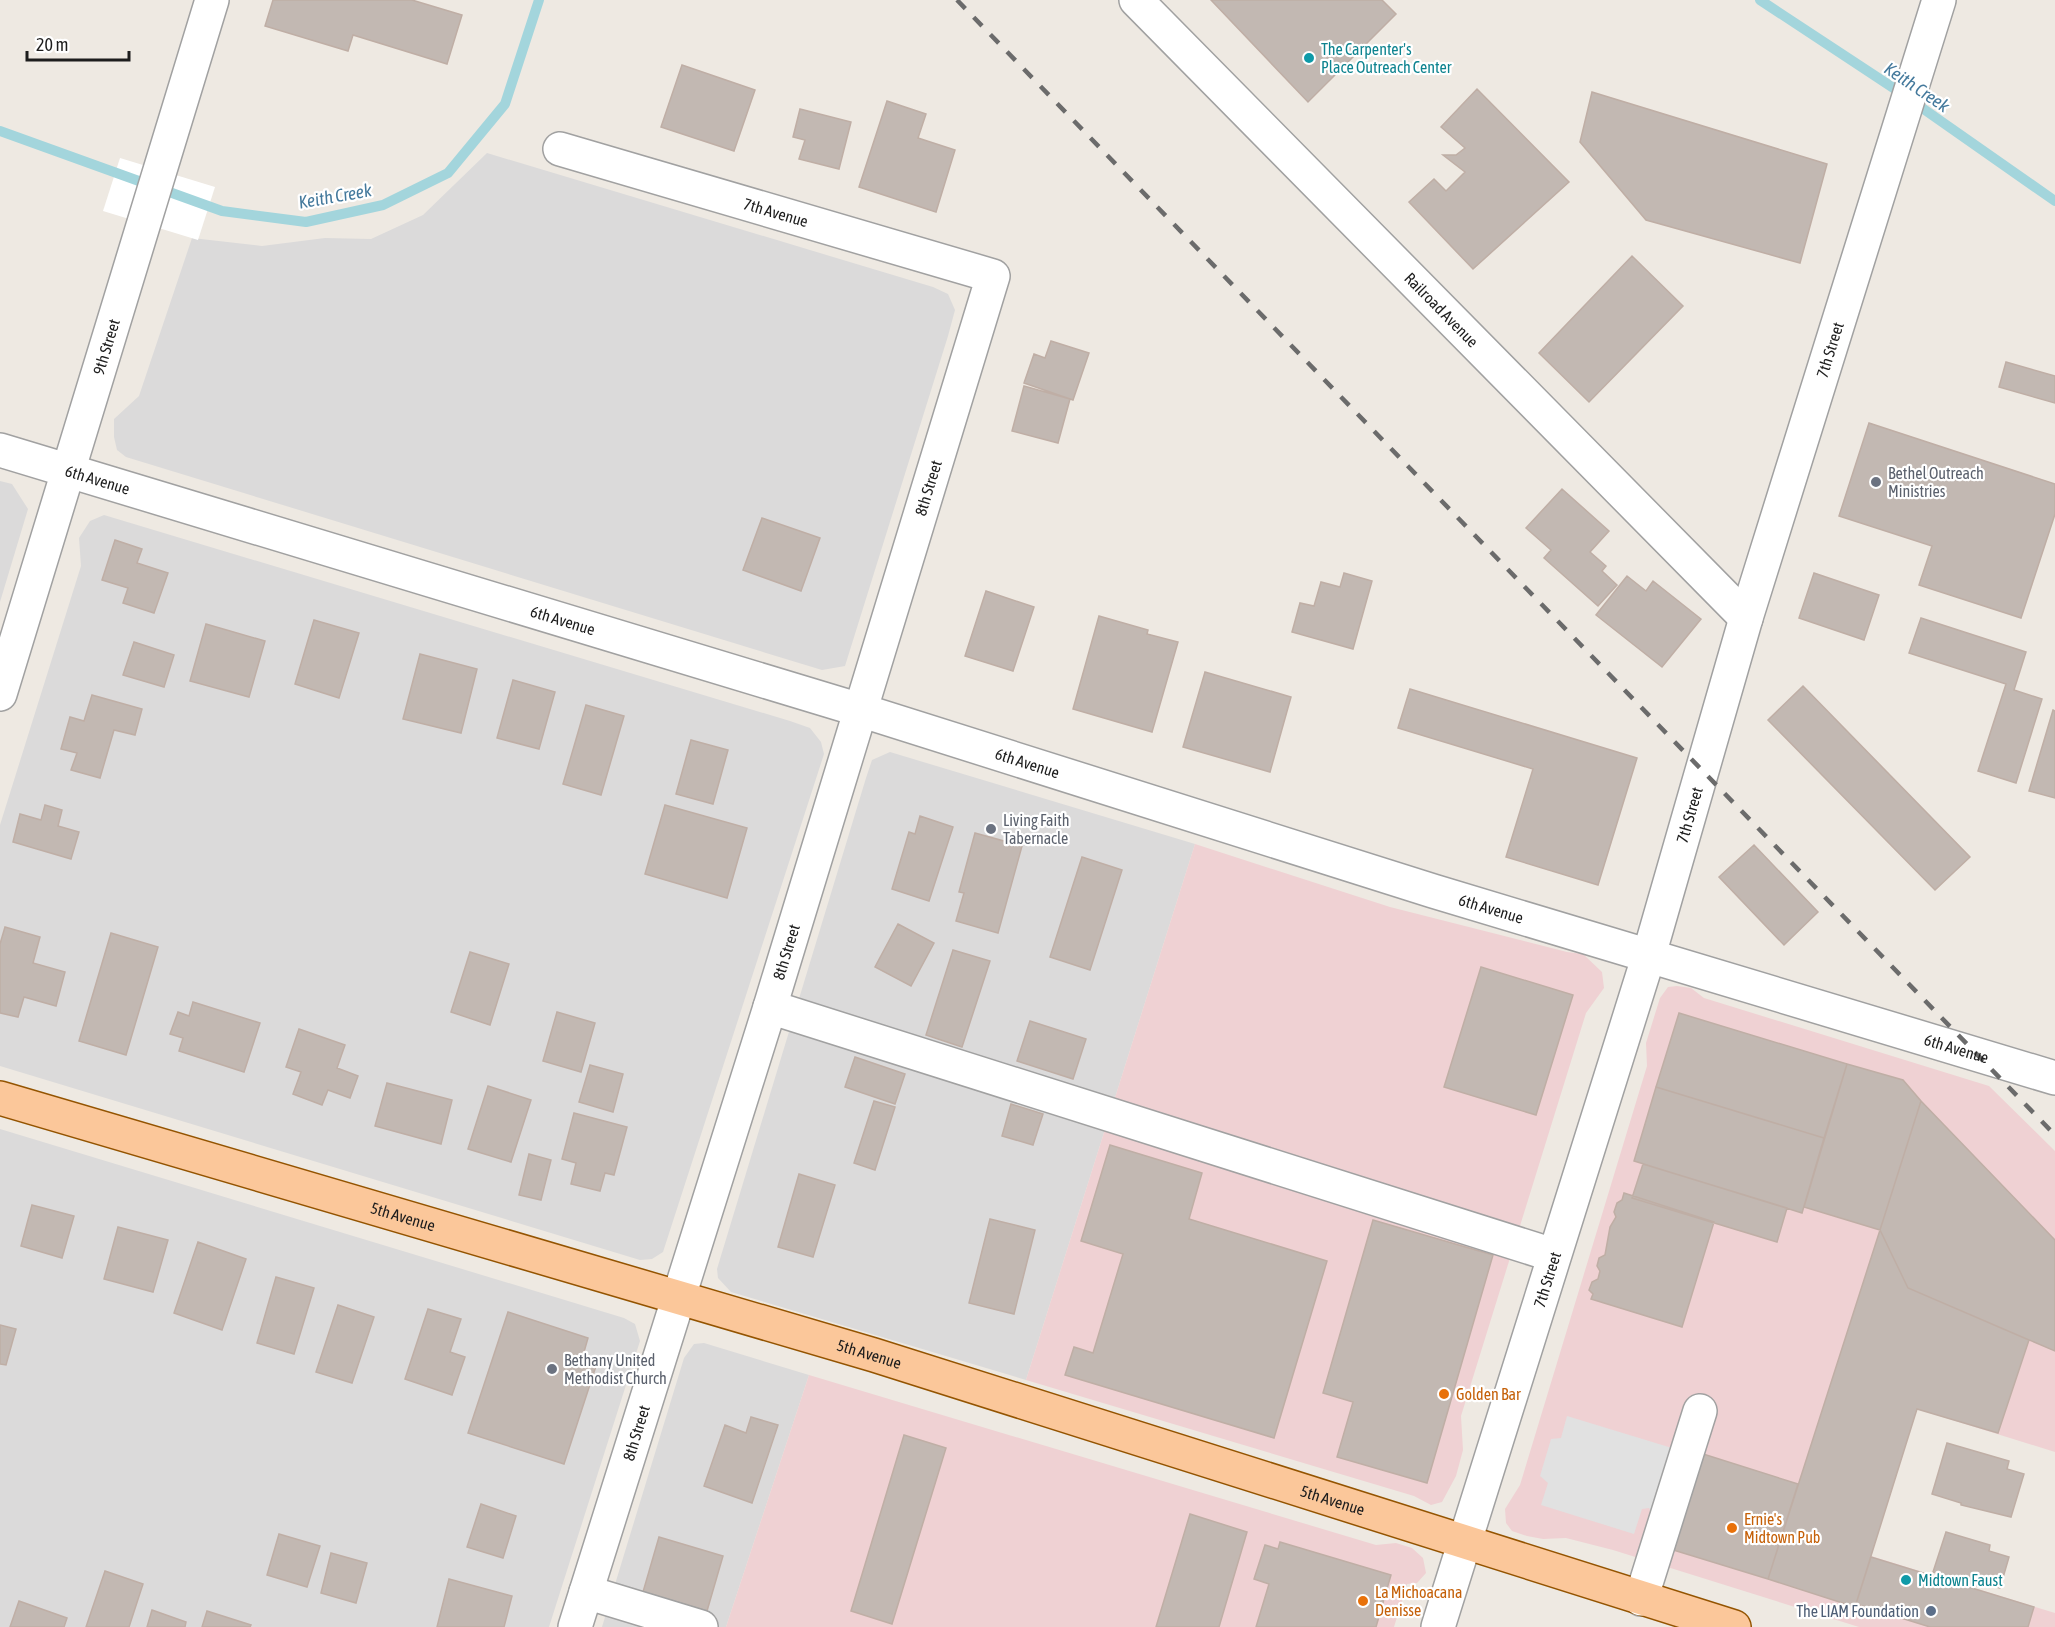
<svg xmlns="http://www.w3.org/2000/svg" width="2055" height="1627" font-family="'Asap Condensed',sans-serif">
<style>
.residential{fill:#dbdada}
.commercial{fill:#efd1d3}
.parking{fill:#e1e1e1}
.pier{fill:#fff}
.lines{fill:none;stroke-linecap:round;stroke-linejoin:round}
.stream{stroke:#a3d5dc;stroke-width:10}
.building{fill:#c2b8b2;stroke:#bfaea5;stroke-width:1.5}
.minor-casing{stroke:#a1a1a1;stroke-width:36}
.major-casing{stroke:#945401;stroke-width:36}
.minor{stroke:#fff;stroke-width:33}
.major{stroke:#fbc79a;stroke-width:33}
.rail{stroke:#6b6b6b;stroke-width:4.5;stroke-dasharray:12 12;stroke-linecap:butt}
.culture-dot{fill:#0f9aa8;stroke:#fff;stroke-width:2}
.worship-dot{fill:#6b7280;stroke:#fff;stroke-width:2}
.food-dot{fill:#e8710a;stroke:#fff;stroke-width:2}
.service-dot{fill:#5c6f8a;stroke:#fff;stroke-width:2}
.labels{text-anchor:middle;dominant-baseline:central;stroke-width:4.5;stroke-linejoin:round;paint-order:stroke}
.culture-label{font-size:16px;fill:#0d838f;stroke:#fff;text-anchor:start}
.street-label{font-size:16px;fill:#1d1d1d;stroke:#fff}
.worship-label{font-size:16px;fill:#5b616d;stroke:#fff;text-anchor:start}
.food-label{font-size:16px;fill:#c56008;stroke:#fff;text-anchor:start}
.service-label{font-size:16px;fill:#4e5e75;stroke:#fff;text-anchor:end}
.water-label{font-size:18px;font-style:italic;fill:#44799c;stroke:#fff}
</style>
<rect width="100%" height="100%" fill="#eee9e2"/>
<path class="residential" d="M487 153 933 287 948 294 955 310 948 336 845 666 822 670 126 457 117 450 114 437V419L139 396 192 238 262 246 325 238 371 239 423 215Z
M0 481 12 484 28 509 0 602Z
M104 515 790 721 810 728 821 742 824 754 663 1252 652 1259 640 1260 0 1066V825L81 566 79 538 90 521Z
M890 752 1195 844 1026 1380 731 1292 718 1278 717 1269 866 778 872 760Z
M0 1129 624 1318 635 1324 640 1341 549 1627H0Z
M704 1343 809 1375 726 1627H602L684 1358 694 1344Z"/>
<path class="commercial" d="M1195 844 1390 907 1567 952 1583 954 1602 972 1604 988 1586 1013 1461 1416 1463 1450 1456 1476 1442 1502 1431 1505 1414 1496 1026 1380Z
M1677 986 1691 988 1704 998 1989 1086 2055 1151V1452L1917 1409 1871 1556 2055 1613V1627H1859L1613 1550 1566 1538 1543 1539 1527 1536 1512 1531 1506 1523 1505 1509 1520 1485 1647 1066 1646 1043 1660 998 1668 987Z
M809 1375 1376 1545 1396 1543 1412 1548 1423 1558 1426 1573 1417 1583 1407 1584 1394 1627H726Z"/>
<path class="parking" d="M1567 1416 1672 1448 1652 1514 1649 1508 1642 1509 1634 1534 1541 1505 1548 1483 1540 1476 1551 1439 1561 1438Z"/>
<path class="pier" d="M120 158 215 187 198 240 103 211Z"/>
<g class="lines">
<path class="stream" d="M1760 0 1895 89 2055 201
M0 131 222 211 306 222 383 205 448 173 505 104 539 0"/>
</g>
<path class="building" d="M273 0H412L462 15 447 64 353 35 348 51 265 26Z
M1211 0H1382L1396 14 1308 102Z
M682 65 755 90 734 151 661 127Z
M1477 89 1569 182 1473 269 1409 202 1434 179 1446 191 1465 172 1443 155H1456L1465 148 1441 127Z
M1592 92 1827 164 1800 263 1646 220 1580 142Z
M887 101 926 114 918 138 955 150 936 212 859 187Z
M800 109 851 122 839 169 799 159 805 140 793 137Z
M1632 256 1683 306 1589 402 1539 353Z
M1051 341 1089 353 1073 400 1024 383 1034 354 1045 358Z
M2006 362 2055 376V403L1999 387Z
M1024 386 1070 399 1058 443 1012 431Z
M1869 423 2055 484V514L2021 618 1919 585 1932 546 1839 516Z
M1562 489 1609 531 1590 552 1606 566 1602 571 1617 585 1598 606 1544 558 1551 550 1526 528Z
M762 518 820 538 801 591 743 570Z
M115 540 142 549 137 563 168 573 154 613 123 603 128 588 102 580Z
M1344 573 1372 581 1353 649 1292 632 1300 603 1314 606 1321 582 1340 587Z
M1814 573 1879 595 1864 640 1799 618Z
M1627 576 1646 591 1653 581 1701 619 1662 667 1596 615Z
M986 591 1034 607 1013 671 965 656Z
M1099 616 1148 630 1147 634 1178 642 1152 732 1073 709Z
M1921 618 2026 652 2014 690 2042 699 2016 783 1978 771 2006 684 1909 653Z
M314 620 359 633 339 698 295 684Z
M206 624 265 641 249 697 190 681Z
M134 642 174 655 164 687 123 675Z
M420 654 477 669 461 733 403 719Z
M1205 672 1291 697 1270 772 1183 747Z
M513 680 555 692 539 749 497 738Z
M1803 686 1970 857 1935 890 1768 720Z
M1410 689 1637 758 1598 885 1506 857 1533 769 1398 728Z
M92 695 142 709 135 735 114 730 100 778 71 770 77 753 61 749 70 717 84 721Z
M586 705 624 716 601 795 563 784Z
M2053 710 2055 711V798L2029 791Z
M691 740 728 750 713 804 676 794Z
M45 805 62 810 58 826 79 832 71 859 13 842 20 814 41 820Z
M665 805 747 828 727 898 645 874Z
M920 816 953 827 929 901 892 889 909 832 915 834Z
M975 833 1022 846 998 933 956 921 964 893 959 892Z
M1754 845 1818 912 1784 945 1719 877Z
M1082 857 1122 870 1090 970 1050 957Z
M898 924 934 943 911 986 875 967Z
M5 927 40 937 33 963 65 972 56 1006 24 997 18 1017 0 1013V944Z
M111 933 158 947 126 1055 79 1041Z
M953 950 990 961 962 1047 926 1035Z
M470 952 509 964 490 1025 451 1012Z
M1481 967 1573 995 1536 1115 1444 1087Z
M193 1002 260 1023 244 1072 179 1051 183 1038 170 1034 178 1012 189 1016Z
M557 1012 595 1023 581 1072 543 1061Z
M1679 1013 1847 1064 1824 1138 1656 1087Z
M1030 1021 1086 1039 1073 1079 1017 1061Z
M299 1029 345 1045 337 1068 358 1076 350 1098 328 1090 322 1105 293 1094 301 1072 286 1067Z
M855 1057 905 1074 895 1104 845 1087Z
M1847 1064 1903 1080 1921 1101 1880 1230 1804 1207Z
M590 1065 623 1074 613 1112 579 1102Z
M387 1083 452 1100 441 1144 375 1126Z
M488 1086 531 1100 511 1162 468 1149Z
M1656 1087 1824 1138 1802 1213 1634 1161Z
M874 1101 895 1107 875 1170 854 1163Z
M1921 1101 2055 1240V1351L1908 1288 1880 1230Z
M1011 1104 1043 1114 1033 1145 1002 1136Z
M574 1113 627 1127 614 1175 605 1173 600 1191 571 1184 576 1163 562 1159Z
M1110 1145 1202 1173 1189 1219 1327 1261 1274 1438 1065 1375 1074 1347 1093 1353 1123 1254 1081 1241Z
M529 1154 551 1160 541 1200 519 1195Z
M1643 1164 1787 1208 1777 1242 1632 1198Z
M799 1174 835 1185 813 1257 778 1247Z
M1624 1193 1714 1222 1682 1327 1591 1299 1593 1294 1589 1290 1592 1282 1598 1279 1600 1271 1597 1266 1599 1258 1605 1255 1610 1227 1616 1217 1614 1212 1617 1203 1622 1200Z
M32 1205 74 1216 62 1258 21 1246Z
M990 1219 1035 1230 1014 1314 969 1303Z
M1373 1220 1493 1255 1427 1483 1337 1457 1353 1402 1323 1393Z
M118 1227 168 1240 153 1292 104 1279Z
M1880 1230 1908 1288 2029 1340 1998 1433 1917 1409 1855 1607 1768 1579Z
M198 1242 246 1259 222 1330 174 1313Z
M276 1277 314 1288 294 1354 257 1343Z
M338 1305 374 1317 352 1383 316 1372Z
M428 1309 461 1319 450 1352 465 1357 452 1395 405 1379Z
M508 1312 588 1338 582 1359 597 1363 564 1464 468 1433Z
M0 1325 16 1329 6 1365 0 1364Z
M751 1417 778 1425 752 1503 704 1486 725 1425 746 1433Z
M904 1435 946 1448 892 1624 851 1611Z
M1947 1443 2009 1461 2007 1469 2024 1474 2011 1517 1961 1505V1503L1932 1494Z
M1700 1453 1798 1484 1768 1579 1670 1549Z
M481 1504 516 1516 503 1558 467 1547Z
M1190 1514 1247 1532 1219 1627H1156Z
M1946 1532 1990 1545 1989 1551 2009 1557 2000 1588 1979 1582 1978 1586 1933 1572Z
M279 1534 320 1546 307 1587 267 1575Z
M659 1537 723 1556 707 1611 643 1592Z
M1280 1542 1391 1575 1376 1627H1256L1269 1584 1254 1579 1265 1545 1278 1549Z
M331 1553 367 1563 356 1603 321 1593Z
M1871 1557 2034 1607 2028 1627H1930L1856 1604Z
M105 1571 143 1584 129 1627H86Z
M449 1579 512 1596 504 1627H437Z
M19 1601 67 1618 64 1627H10Z
M152 1610 186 1622 185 1627H147Z
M207 1611 251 1625 250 1627H202Z"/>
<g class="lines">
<g class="minor-casing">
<g id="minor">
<path id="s1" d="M1136 0 1746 618"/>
<path id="s2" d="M560 149 993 276 770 1007 575 1627"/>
<path id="s3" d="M0 450 860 710 1433 891 2055 1078"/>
<path id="s4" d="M0 694 212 0"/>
<path d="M770 1007 1553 1255"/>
<path d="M586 1592 701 1627"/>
<path d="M1641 1599 1700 1411"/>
<path id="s5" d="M1438 1627 1649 955 1746 618 1939 0"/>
</g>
</g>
<g class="major-casing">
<g id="major">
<path id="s6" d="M0 1098 874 1355 1734 1627"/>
</g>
</g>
<use href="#minor" class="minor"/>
<use href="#major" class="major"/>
<path class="rail" d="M957 0 2055 1135"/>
</g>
<g class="culture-dot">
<circle cx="1309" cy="58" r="6"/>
<circle cx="1906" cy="1580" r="6"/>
</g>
<g class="worship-dot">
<circle cx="1876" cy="482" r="6"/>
<circle cx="991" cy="829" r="6"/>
<circle cx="552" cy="1369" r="6"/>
</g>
<g class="food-dot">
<circle cx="1444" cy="1394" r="6"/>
<circle cx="1732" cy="1528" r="6"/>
<circle cx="1363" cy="1601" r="6"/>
</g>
<circle class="service-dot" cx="1931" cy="1611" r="6"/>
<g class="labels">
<g class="culture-label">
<text x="1321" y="49">The Carpenter's<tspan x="1321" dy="18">Place Outreach Center</tspan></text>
<text x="1918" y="1580">Midtown Faust</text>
</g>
<g class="street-label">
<text stroke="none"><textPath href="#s2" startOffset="225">7th Avenue</textPath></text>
<text stroke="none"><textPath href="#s1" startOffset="435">Railroad Avenue</textPath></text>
<text stroke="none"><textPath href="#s4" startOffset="363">9th Street</textPath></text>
<text stroke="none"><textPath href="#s5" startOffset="1336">7th Street</textPath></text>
<text stroke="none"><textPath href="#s3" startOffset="102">6th Avenue</textPath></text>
<text transform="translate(928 488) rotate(-73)">8th Street</text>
<text stroke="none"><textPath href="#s3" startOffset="588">6th Avenue</textPath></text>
<text stroke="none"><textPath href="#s3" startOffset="1074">6th Avenue</textPath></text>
<text stroke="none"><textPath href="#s5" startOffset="850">7th Street</textPath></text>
<text stroke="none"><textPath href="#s3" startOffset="1560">6th Avenue</textPath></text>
<text transform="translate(786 952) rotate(-73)">8th Street</text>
<text stroke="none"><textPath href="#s3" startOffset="2046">6th Avenue</textPath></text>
<text stroke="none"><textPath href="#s6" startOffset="420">5th Avenue</textPath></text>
<text stroke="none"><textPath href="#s5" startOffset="364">7th Street</textPath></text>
<text stroke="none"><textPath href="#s6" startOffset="906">5th Avenue</textPath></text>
<text transform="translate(636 1433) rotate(-73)">8th Street</text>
<text stroke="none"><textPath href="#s6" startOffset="1392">5th Avenue</textPath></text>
</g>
<g class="worship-label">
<text x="1888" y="473">Bethel Outreach<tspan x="1888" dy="18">Ministries</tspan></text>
<text x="1003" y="820">Living Faith<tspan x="1003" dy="18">Tabernacle</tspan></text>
<text x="564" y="1360">Bethany United<tspan x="564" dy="18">Methodist Church</tspan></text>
</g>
<g class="food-label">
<text x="1456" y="1394">Golden Bar</text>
<text x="1744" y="1519">Ernie's<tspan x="1744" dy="18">Midtown Pub</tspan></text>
<text x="1375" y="1592">La Michoacana<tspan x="1375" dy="18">Denisse</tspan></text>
</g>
<g class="service-label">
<text x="1919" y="1611">The LIAM Foundation</text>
</g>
<g class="water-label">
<text transform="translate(1917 87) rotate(34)">Keith Creek</text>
<text transform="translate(335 196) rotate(-10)">Keith Creek</text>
</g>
</g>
<path d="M27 51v9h102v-9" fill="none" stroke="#1d1d1d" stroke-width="3"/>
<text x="36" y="51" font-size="18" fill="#1d1d1d" stroke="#ffffff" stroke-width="4.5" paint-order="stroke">20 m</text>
</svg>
